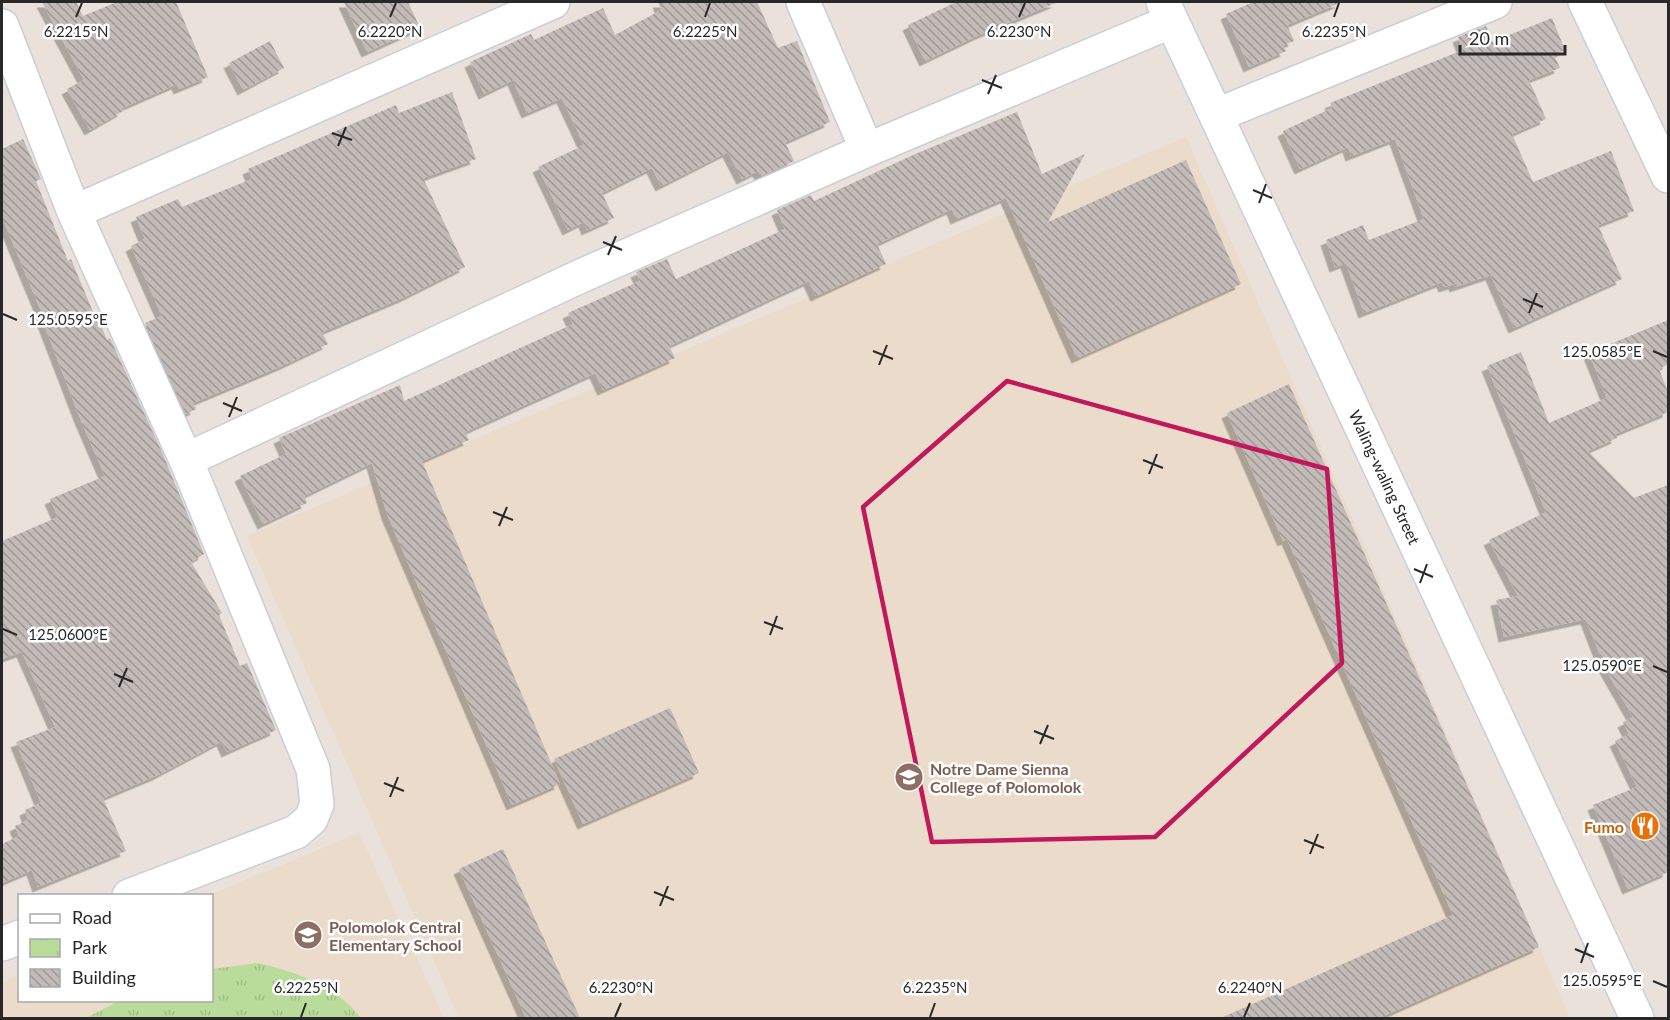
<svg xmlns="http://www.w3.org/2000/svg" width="1670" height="1020" font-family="Lato,sans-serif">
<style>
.education{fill:#eadbcb}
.park{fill:url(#park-tufts)}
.building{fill:url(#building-back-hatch);filter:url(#shadow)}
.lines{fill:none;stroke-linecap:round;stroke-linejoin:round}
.minor-casing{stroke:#c9ced9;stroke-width:36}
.minor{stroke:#fff;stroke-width:33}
.marked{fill:none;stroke:#c2185b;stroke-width:4.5;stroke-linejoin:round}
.ticks{fill:none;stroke:#282828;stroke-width:2}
.labels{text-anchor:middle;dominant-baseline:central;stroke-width:5;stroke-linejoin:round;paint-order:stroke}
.street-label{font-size:16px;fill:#282828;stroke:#fff}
.education-label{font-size:16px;font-weight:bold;fill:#785e54;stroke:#fff;text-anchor:start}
.food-label{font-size:16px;font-weight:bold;fill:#c56008;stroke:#fff;text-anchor:end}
.ticks-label{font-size:15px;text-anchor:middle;fill:#282828;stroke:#fff;stroke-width:5;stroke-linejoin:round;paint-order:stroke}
</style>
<defs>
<pattern id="park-tufts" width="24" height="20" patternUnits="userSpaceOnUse" patternTransform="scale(1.5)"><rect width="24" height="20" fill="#badc9b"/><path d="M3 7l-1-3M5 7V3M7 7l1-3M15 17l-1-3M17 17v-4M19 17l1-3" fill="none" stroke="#a0bd86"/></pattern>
<pattern id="building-back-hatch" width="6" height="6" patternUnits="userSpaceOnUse" patternTransform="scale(1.5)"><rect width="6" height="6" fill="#c2bbb7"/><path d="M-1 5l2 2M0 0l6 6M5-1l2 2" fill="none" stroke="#9e9895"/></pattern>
<filter id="shadow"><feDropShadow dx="-5.5" dy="5.5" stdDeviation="0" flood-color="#0004"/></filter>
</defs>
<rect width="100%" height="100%" fill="#e9e1da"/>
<path class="education" d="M1186 137 1570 1018H459L247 536Z
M359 833 444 1018H2V983L19 975 20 1000H212V896L210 895Z"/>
<path class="park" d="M257 963C294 971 337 986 361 1018H86L119 1001 212 1000V969Z"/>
<path class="building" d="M42 2H76L83 16 117 2H176L208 77 179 89 177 84 122 108 123 111 90 130 67 89 84 80Z
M344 2H408L420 28 367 52Z
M658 2H757L778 48 797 41 830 122 785 142 794 161 761 176 758 171 742 179 728 152 661 186 652 168 602 193 614 218 587 230 584 222 568 230 538 167 584 145 562 98 527 113 513 80 484 94 470 62 531 34 534 40 603 8 615 35 661 10Z
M956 2H1058L979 35 925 61 908 25Z
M1253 2H1342L1287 25 1294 41 1283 45 1286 51 1249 67 1226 14Z
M1552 18 1565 50 1554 55 1560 68 1529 80 1546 119 1512 134 1533 182 1611 151 1634 211 1598 225 1622 279 1514 328 1491 275 1455 287 1454 284 1444 287 1442 282 1364 313 1346 263 1335 267 1326 240 1363 225 1369 240 1424 219 1395 139 1351 156 1348 147 1300 169 1283 131 1332 108 1330 103 1463 50 1458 37 1486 26 1492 42Z
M270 41 284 68 243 90 229 63Z
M452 92 476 159 423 178 465 267 405 297 322 332 328 344 284 365 193 403 196 409 186 414 145 323 162 316 131 246 145 239 136 217 178 199 182 207 252 179 248 169 396 105 399 113Z
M1017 112 1042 174 1085 154 1048 222 1186 160 1241 284 1077 358 1006 198 956 219 952 209 877 244 886 264 816 296 809 281 669 346 675 358 603 390 595 373 465 432 469 440 422 461 560 784 512 805 387 514 372 463 304 496 307 503 263 524 240 476 286 454 279 438 400 385 404 401 573 324 568 313 640 281 636 272 667 259 676 279 785 229 777 210 811 195 814 201 913 155Z
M23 139 41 179 36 181 68 261 71 259 98 324 100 323 107 340 110 338 162 452 204 554 191 562 222 613 219 615 240 666 247 663 276 730 227 752 222 741 158 775 103 798 126 851 38 887 32 870 2 883V844L19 836 15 826 28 820 25 810 41 803 16 742 55 727 22 652 2 659V541L58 517 50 499 105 476 80 418 42 319 44 318 2 217V149Z
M1668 320V364L1659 369 1668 392V412L1615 434 1617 438 1588 451 1634 498 1668 485V872L1628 889 1593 805 1637 787 1615 741 1629 734 1623 722 1633 717 1605 668 1586 619 1504 637 1496 600 1518 596 1489 540 1546 512 1487 366 1521 352 1549 423 1607 398 1589 353Z
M1289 384 1539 947 1379 1018H1221L1453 915 1287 539 1283 541 1227 413Z
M670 708 699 773 583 824 554 759Z
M503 849 580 1018H526L459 869Z"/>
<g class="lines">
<g class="minor-casing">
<path id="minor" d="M803 2 867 150
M1163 2 1637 1018
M1585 2 1668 176
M2 26 74 212 186 460 313 769 317 804 311 819 296 832 129 896
M1217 115 1495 2
M74 212 553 2
M186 460 581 276 867 150 1172 21
M2 944 20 937"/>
</g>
<use href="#minor" class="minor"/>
</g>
<path class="marked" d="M1007 381 1327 469 1342 663 1155 837 932 842 863 507Z"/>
<path class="ticks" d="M76 17 82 3M390 17 396 3M705 17 710 3M1019 17 1025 3M1334 17 1339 3M982 80 1002 88M988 94 996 75M332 133 352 140M338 146 346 127M1253 190 1272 198M1259 203 1266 184M603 242 622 250M608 255 616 236M1523 299 1543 307M1529 313 1537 293M3 314 17 320M873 351 893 359M1653 351 1667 357M879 365 887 345M223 403 242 411M229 417 237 397M1143 460 1163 468M1149 474 1157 454M493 512 513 520M499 526 507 507M1414 569 1433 577M1420 583 1427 564M764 622 783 629M3 629 17 635M770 635 777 616M1653 666 1667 672M114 674 133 682M119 687 127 668M1034 731 1054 739M1040 744 1048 725M384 783 404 791M390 797 398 777M1304 840 1324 848M1310 854 1318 834M654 892 674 900M660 906 668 886M1575 949 1594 957M1581 963 1588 943M1653 981 1667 987M301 1017 306 1003M615 1017 621 1003M930 1017 935 1003M1244 1017 1250 1003"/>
<defs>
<g id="university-disc" transform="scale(1.5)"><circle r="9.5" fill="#8d6e63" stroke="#fff"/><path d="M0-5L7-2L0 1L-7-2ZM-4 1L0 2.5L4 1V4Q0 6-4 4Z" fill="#fff"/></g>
<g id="restaurant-disc" transform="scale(1.5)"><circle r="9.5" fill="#e8710a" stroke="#fff"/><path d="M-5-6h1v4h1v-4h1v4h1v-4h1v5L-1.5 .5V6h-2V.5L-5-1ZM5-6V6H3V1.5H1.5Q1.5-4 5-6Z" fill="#fff"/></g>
<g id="school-disc" transform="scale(1.5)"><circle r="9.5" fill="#8d6e63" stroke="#fff"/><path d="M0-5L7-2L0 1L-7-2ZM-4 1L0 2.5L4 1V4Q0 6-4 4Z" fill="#fff"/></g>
</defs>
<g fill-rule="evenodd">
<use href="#university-disc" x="909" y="777"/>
<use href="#restaurant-disc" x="1645" y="826"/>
<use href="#school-disc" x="308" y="935"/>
</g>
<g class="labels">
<g class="street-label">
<text transform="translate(1385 477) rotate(65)">Waling-waling Street</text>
</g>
<g class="education-label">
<text x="930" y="768">Notre Dame Sienna<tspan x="930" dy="18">College of Polomolok</tspan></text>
<text x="329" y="926">Polomolok Central<tspan x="329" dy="18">Elementary School</tspan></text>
</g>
<g class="food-label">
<text x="1624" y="826">Fumo</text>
</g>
</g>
<g class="ticks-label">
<text x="76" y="37">6.2215°N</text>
<text x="390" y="37">6.2220°N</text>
<text x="705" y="37">6.2225°N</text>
<text x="1019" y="37">6.2230°N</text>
<text x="1334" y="37">6.2235°N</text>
<text x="68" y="325">125.0595°E</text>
<text x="1602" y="357">125.0585°E</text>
<text x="68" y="640">125.0600°E</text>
<text x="1602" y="671">125.0590°E</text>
<text x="1602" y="986">125.0595°E</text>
<text x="306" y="993">6.2225°N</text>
<text x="621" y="993">6.2230°N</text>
<text x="935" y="993">6.2235°N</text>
<text x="1250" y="993">6.2240°N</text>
</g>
<rect width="1670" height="1020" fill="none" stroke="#282828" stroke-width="6"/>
<rect x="18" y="894" width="195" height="108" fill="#ffffff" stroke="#a9a9a9" stroke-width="1.5"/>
<rect x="30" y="914" width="30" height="9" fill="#ffffff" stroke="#a9a9a9" stroke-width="1.5"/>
<text x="72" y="924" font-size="18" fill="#282828">Road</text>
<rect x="30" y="939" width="30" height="18" fill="url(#park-tufts)" stroke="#a9a9a9" stroke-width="1.5"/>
<text x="72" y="954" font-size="18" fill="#282828">Park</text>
<rect x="30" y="969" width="30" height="18" fill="url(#building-back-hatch)" stroke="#a9a9a9" stroke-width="1.5"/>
<text x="72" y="984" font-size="18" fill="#282828">Building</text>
<path d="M1460 45v9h105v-9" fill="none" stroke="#282828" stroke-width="3"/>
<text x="1469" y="45" font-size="18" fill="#282828" stroke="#ffffff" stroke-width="4.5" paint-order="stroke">20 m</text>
</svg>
